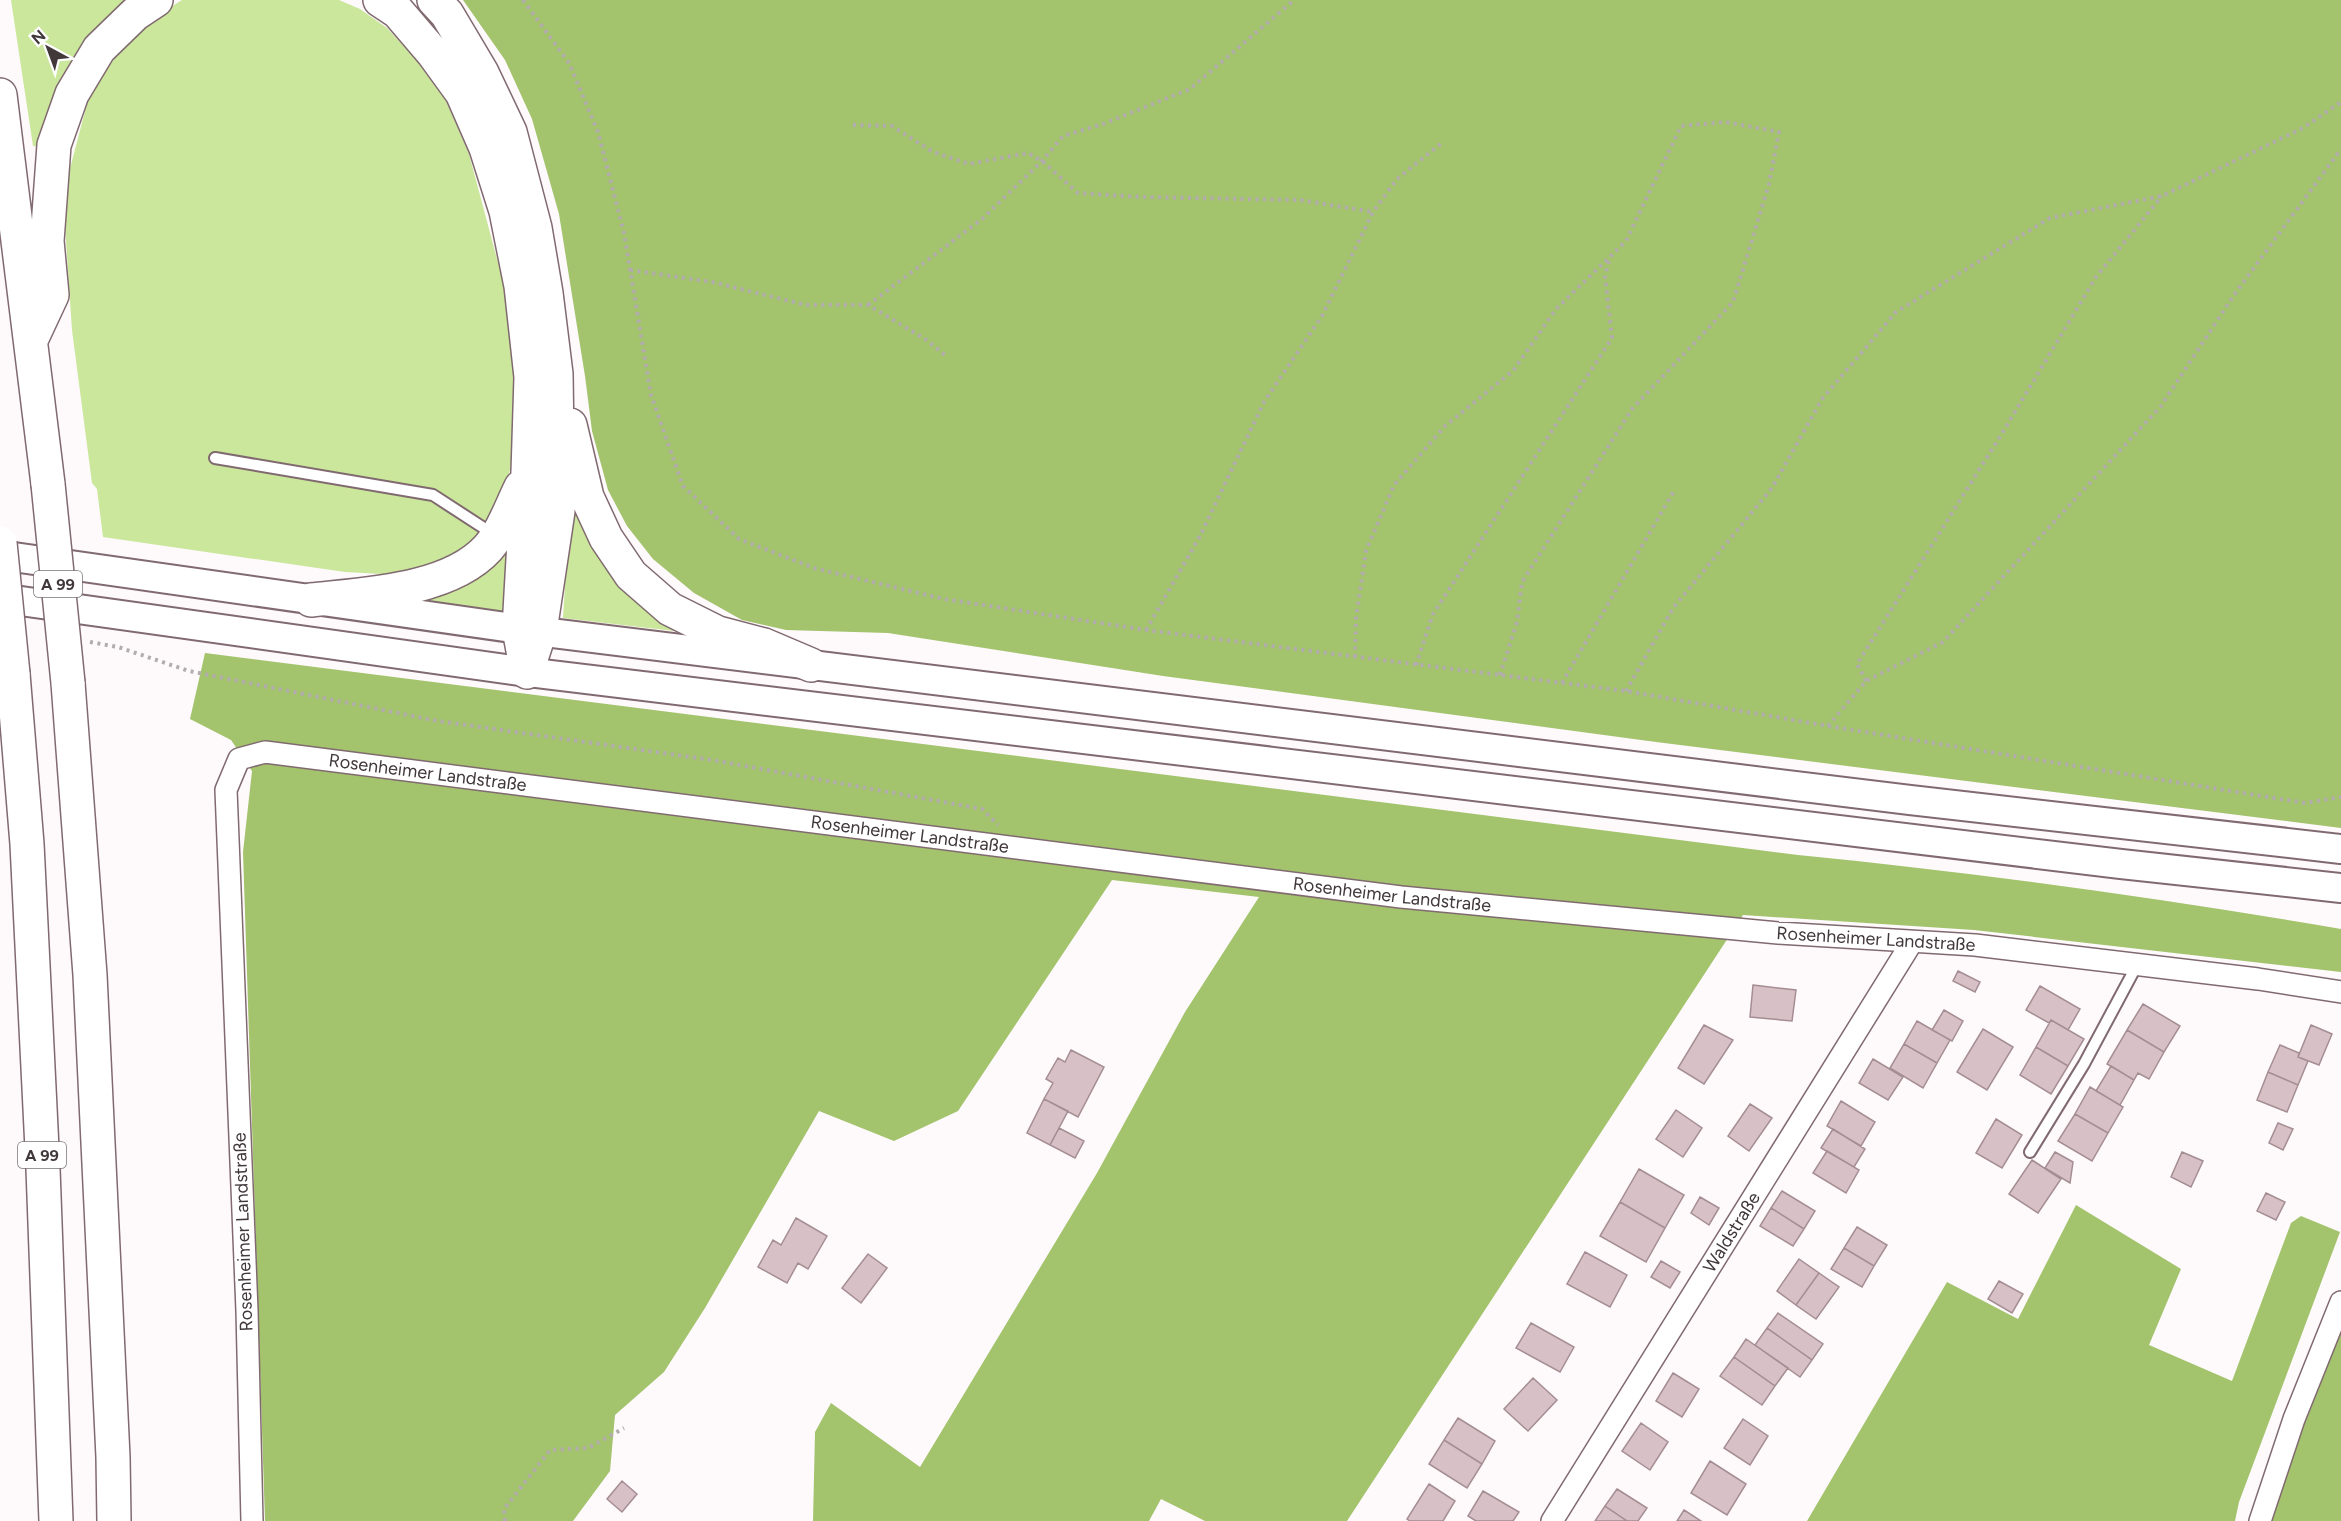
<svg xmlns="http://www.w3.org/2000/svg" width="2341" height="1521" font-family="Figtree,sans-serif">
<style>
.green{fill:#cae79b}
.forest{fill:#a3c36d}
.building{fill:#d8c0c7;stroke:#a48d93;stroke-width:1.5}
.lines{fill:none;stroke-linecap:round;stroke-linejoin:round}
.service-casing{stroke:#806a70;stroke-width:14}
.minor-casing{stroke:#806a70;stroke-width:24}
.secondary-casing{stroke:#806a70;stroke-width:32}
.motorway-casing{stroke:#806a70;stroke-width:36}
.path{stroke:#b3acae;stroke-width:4;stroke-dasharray:3 4.5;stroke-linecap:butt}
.service{stroke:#fff;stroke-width:10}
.minor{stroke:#fff;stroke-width:21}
.secondary{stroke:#fff;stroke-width:28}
.motorway{stroke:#fff;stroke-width:33}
.motorway-bridge-casing{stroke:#806a70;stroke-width:36;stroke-linecap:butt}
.motorway-bridge{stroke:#fff;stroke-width:33}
.labels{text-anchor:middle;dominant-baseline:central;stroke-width:5;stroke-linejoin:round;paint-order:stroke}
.shield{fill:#fff;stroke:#7a7475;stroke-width:1.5}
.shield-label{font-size:16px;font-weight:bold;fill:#41383a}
.street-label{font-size:18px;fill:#41383a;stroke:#fff}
</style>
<rect width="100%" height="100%" fill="#fef9fb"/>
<path class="green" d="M11 0H128L43 147 33 146Z
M182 0H339L360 9 387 28 418 62 446 101 469 154 505 289 514 375 512 459 505 495 479 536 456 555 400 575 345 572 103 537 97 489 92 483 72 330 65 226 68 176 88 100 111 63 144 24Z
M575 505 676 626 674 631 563 618 570 507Z
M510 537 504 614 426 600 443 590Z"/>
<path class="forest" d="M463 0H2341V828L1656 742 1163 676 888 633 786 630 742 620 694 593 653 559 627 526 608 490 592 431 585 376 559 214 532 119 505 60Z
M205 653 1798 855C1980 873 2161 898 2341 929V972L1974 930 1743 915 1347 1521H1205L1161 1499 1149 1521H813L815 1432 831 1403 920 1467 1097 1173 1185 1012 1259 897 1112 880 958 1111 894 1141 819 1111 705 1308 664 1372 615 1415 610 1471 573 1521H265L243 852 252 771 231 740 190 719Z
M2076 1205 2181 1269 2149 1345 2232 1381 2291 1223 2301 1216 2340 1232 2239 1502 2235 1521H1807L1947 1282 2018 1319Z
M2341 1317V1521H2270L2281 1483Z"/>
<path class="building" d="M1958 971 1980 982 1975 992 1953 981Z
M1753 985 1796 990 1792 1021 1750 1017Z
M2040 986 2080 1009 2068 1030 2051 1020 2049 1023 2026 1010Z
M2143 1004 2180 1026 2164 1052 2127 1030Z
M1944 1010 1963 1021 1952 1041 1932 1030Z
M2051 1020 2084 1039 2068 1066 2036 1047Z
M1917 1021 1950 1040 1937 1063 1904 1044Z
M1704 1025 1733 1040 1704 1084 1678 1068Z
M2311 1025 2332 1034 2319 1065 2298 1057Z
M1983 1029 2013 1047 1987 1090 1957 1072Z
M2127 1030 2164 1052 2149 1079 2138 1073 2134 1080 2107 1064Z
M1904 1044 1937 1063 1923 1088 1890 1068Z
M2280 1045 2299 1053 2298 1057 2308 1061 2298 1085 2268 1072Z
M2036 1047 2068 1066 2051 1094 2020 1075Z
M1071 1050 1104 1067 1078 1117 1044 1099 1053 1083 1046 1079 1058 1058 1065 1062Z
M1873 1059 1903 1077 1888 1100 1859 1083Z
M2111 1066 2134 1080 2120 1105 2096 1091Z
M2268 1072 2298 1085 2287 1112 2257 1100Z
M2090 1087 2123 1107 2108 1133 2075 1114Z
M1044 1099 1068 1111 1050 1145 1027 1133Z
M1841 1101 1875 1122 1861 1146 1827 1126Z
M1750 1104 1772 1118 1749 1151 1728 1136Z
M1676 1110 1702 1128 1683 1157 1656 1139Z
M2075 1114 2108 1133 2092 1161 2058 1141Z
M1996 1119 2022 1135 2002 1168 1976 1153Z
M2278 1123 2293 1129 2283 1150 2269 1143Z
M1059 1128 1084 1141 1075 1158 1050 1145Z
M1833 1129 1865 1149 1854 1167 1821 1148Z
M1827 1151 1859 1170 1846 1193 1813 1173Z
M2055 1152 2073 1162 2070 1183 2045 1168Z
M2182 1152 2203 1161 2191 1187 2171 1177Z
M2032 1160 2061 1179 2038 1213 2009 1194Z
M1639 1169 1684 1195 1665 1228 1620 1202Z
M1782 1191 1815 1211 1804 1229 1771 1208Z
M2266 1193 2285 1202 2276 1220 2257 1211Z
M1700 1197 1719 1208 1709 1225 1691 1213Z
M1620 1202 1665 1228 1646 1262 1600 1236Z
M1771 1208 1804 1229 1793 1246 1760 1226Z
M796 1218 827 1236 808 1269 798 1263 787 1283 758 1267 773 1240 781 1245Z
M1857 1227 1887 1245 1874 1266 1844 1248Z
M1844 1248 1874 1266 1862 1287 1831 1269Z
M1585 1252 1627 1275 1610 1307 1567 1284Z
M868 1254 887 1268 861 1303 842 1288Z
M1799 1259 1819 1273 1796 1305 1777 1291Z
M1661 1261 1680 1272 1670 1288 1651 1277Z
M1819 1273 1839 1287 1816 1319 1796 1305Z
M1999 1281 2023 1294 2012 1313 1988 1299Z
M1778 1313 1823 1344 1812 1360 1767 1328Z
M1531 1323 1574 1347 1560 1372 1516 1348Z
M1767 1328 1812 1360 1800 1377 1755 1345Z
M1746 1339 1788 1368 1775 1386 1734 1357Z
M1734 1357 1775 1386 1762 1405 1720 1376Z
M1673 1373 1699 1389 1682 1417 1656 1401Z
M1533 1378 1557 1400 1528 1431 1504 1409Z
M1458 1418 1495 1441 1482 1464 1444 1440Z
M1743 1419 1768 1436 1750 1465 1724 1448Z
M1641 1423 1668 1442 1650 1470 1622 1451Z
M1444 1440 1482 1464 1467 1488 1429 1464Z
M1710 1461 1746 1484 1727 1515 1691 1493Z
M622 1481 637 1494 622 1512 607 1499Z
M1429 1484 1455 1501 1443 1521H1410L1407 1519Z
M1617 1489 1647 1508 1638 1521H1627L1605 1506Z
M1483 1491 1519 1512 1513 1521H1476L1468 1516Z
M1605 1506 1627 1521H1595Z
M1684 1510 1701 1521H1677Z"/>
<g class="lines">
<g class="service-casing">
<path id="service" d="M215 458 433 495 493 534
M2030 1152 2084 1064 2137 965"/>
</g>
<g class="minor-casing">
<g id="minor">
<path id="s1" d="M252 1521 247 1311 226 790 239 759 265 752 1401 897 1778 933 1975 945 2258 979 2341 992"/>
<path id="s2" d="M1552 1521 1912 942"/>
<path d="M2260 1521 2294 1419 2341 1302"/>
</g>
</g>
<g class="secondary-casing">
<path id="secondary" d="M0 555 519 629 1910 800 2341 849
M0 598 527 672 2121 864 2341 888"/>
</g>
<g class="motorway-casing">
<path id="motorway" d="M380 0 398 12 433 53 462 93 486 148 506 211 521 286 531 377 528 472 519 629 527 672
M434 0 447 14 482 73 510 132 535 228 546 293 556 374 558 511 540 631 531 659
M0 95 48 484
M31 340 52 295 47 241 54 145 72 94 99 49 135 14 156 0
M570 425 587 497 606 538 631 575 670 609 718 633 764 645 811 665
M311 600C365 594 449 591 488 548 503 531 511 507 521 487
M13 674 27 844 43 1169 56 1521
M68 683 90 975 113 1457 114 1521"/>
</g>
<path class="path" d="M523 0 569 63 598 132 624 233 651 395 683 486 739 539 814 568 944 599 1146 630 1626 691 1828 726 2305 803 2341 797
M853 125 892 126 933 152 969 164 1028 153 1042 161 1078 193 1142 197 1300 200 1373 212
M630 270 712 282 806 305H868L925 339 945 355
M868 305 982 219 1042 161 1063 136 1103 124 1190 89 1294 0
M1146 630 1200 536 1264 402 1322 316 1373 212 1397 179 1443 142
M90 642 118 647 189 671 438 721 712 760 982 809 998 825
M1355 657 1356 618 1366 551 1394 485 1445 426 1513 371 1556 309 1626 241 1681 126 1726 122 1779 132 1769 184 1733 302 1632 409 1522 582 1517 622 1500 675
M1416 665 1433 614 1612 338 1605 276 1610 257
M1866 681 1857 664 2001 435 2096 277 2162 196
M1562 683 1674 491
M1626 691 1673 608 1772 488 1822 399 1896 312 2050 218 2162 196 2303 128 2341 102
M1828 726 1866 681 1943 642 2161 406 2234 295 2341 149
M505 1521 504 1509 550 1450 588 1448 624 1428"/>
<use href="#service" class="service"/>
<use href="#minor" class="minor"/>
<use href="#secondary" class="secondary"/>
<use href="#motorway" class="motorway"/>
<g class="motorway-bridge-casing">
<path id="motorway-bridge" d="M48 484 68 683
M0 543 13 674"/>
</g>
<use href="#motorway-bridge" class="motorway-bridge"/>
</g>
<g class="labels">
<g class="shield">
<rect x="34" y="571" width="48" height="26" rx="4.5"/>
<rect x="18" y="1142" width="48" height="26" rx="4.5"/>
</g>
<g class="shield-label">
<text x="58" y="584">A 99</text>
<text x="42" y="1155">A 99</text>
</g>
<g class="street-label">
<text stroke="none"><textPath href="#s1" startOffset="956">Rosenheimer Landstraße</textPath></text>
<text stroke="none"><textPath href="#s1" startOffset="1442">Rosenheimer Landstraße</textPath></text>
<text stroke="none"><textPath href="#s1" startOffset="1928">Rosenheimer Landstraße</textPath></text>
<text stroke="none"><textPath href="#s1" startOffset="2414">Rosenheimer Landstraße</textPath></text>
<text stroke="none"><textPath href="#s2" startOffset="340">Waldstraße</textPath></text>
<text transform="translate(243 1232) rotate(-92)">Rosenheimer Landstraße</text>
</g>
</g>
<g transform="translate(48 48) rotate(319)" stroke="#ffffff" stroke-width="4.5" paint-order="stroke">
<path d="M0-4.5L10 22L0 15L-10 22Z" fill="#41383a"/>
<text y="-9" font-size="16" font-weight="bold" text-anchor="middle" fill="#41383a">N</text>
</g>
</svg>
